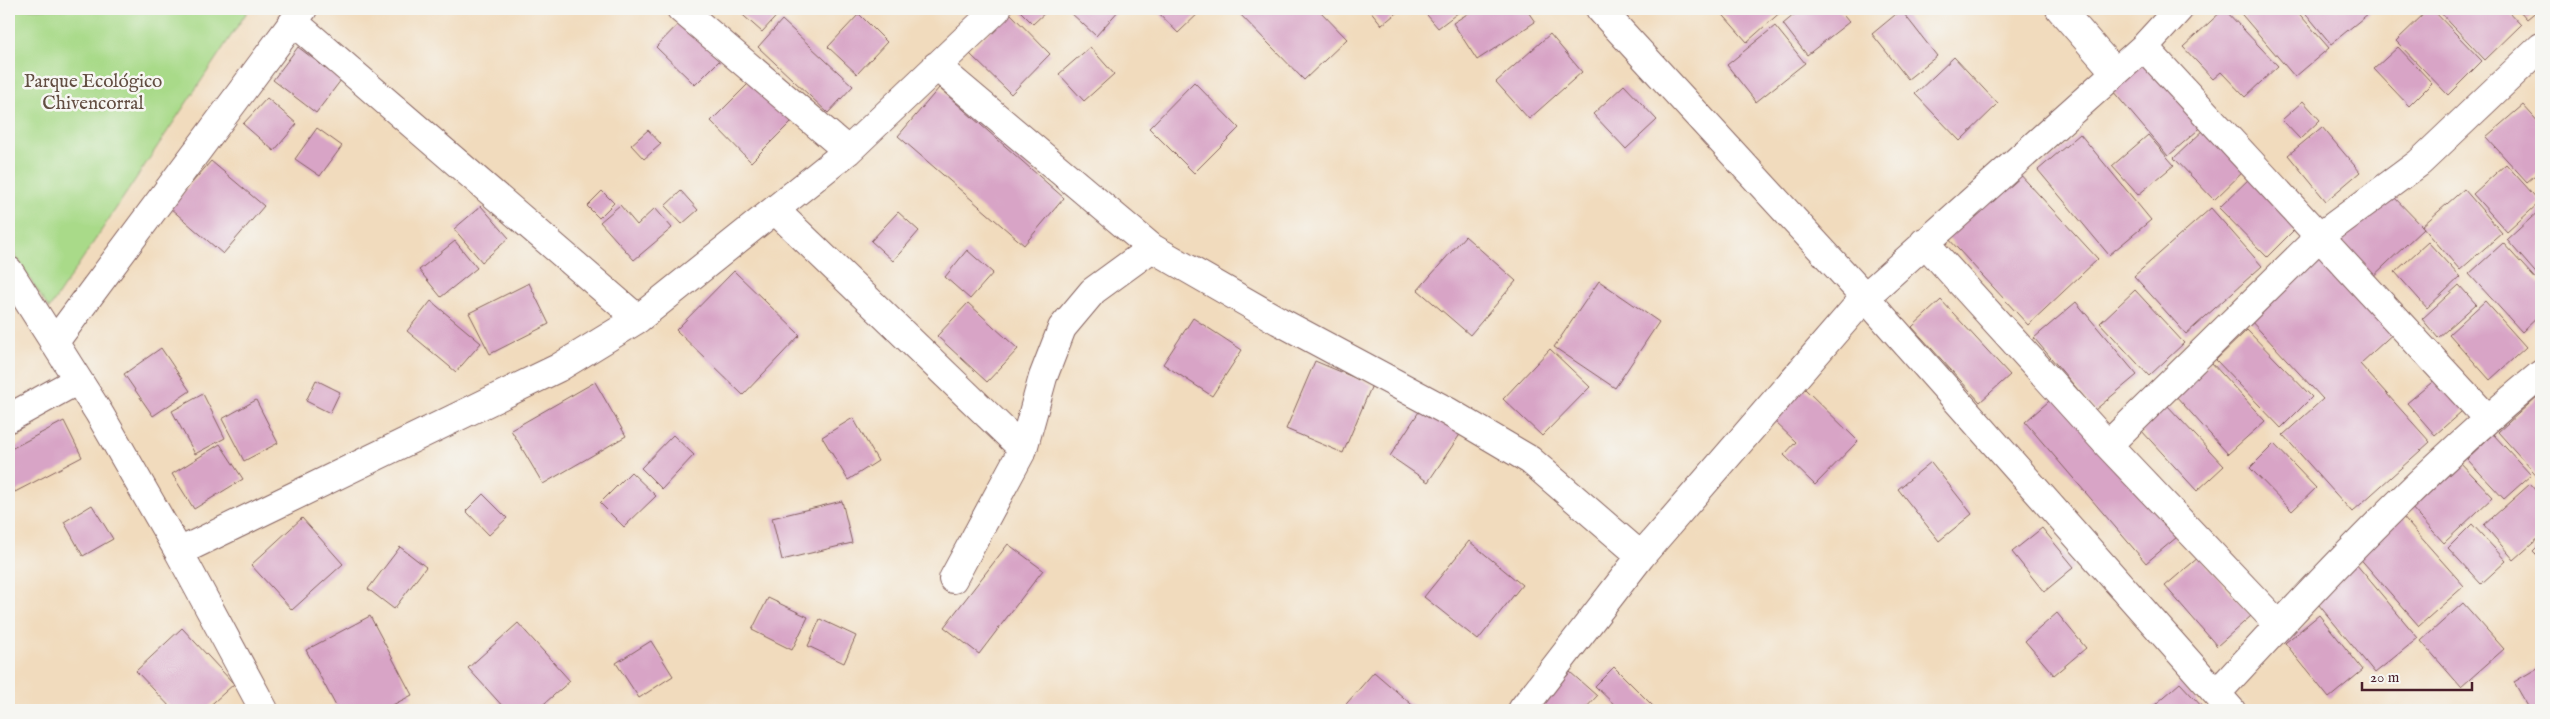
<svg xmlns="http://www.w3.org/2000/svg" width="2550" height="719" font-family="'IM FELL English',serif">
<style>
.green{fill:#a9da89;stroke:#7a7c5a}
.building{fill:#d8a4c6}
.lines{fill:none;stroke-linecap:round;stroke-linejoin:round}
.minor-casing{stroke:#84615e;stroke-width:30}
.minor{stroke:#fff;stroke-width:28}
.labels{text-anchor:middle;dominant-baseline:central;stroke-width:5;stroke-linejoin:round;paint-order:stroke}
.park-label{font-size:19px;fill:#624e42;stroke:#f6f6f2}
</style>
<rect width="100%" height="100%" fill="#f6f6f2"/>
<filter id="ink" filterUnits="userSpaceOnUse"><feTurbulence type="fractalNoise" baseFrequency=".02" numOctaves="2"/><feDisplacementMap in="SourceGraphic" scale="10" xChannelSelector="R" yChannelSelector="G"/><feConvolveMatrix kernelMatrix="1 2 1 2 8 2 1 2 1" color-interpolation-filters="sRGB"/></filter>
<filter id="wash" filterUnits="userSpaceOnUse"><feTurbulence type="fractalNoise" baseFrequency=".0096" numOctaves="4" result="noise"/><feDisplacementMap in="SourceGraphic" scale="20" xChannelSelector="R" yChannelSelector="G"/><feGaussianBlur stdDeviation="1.12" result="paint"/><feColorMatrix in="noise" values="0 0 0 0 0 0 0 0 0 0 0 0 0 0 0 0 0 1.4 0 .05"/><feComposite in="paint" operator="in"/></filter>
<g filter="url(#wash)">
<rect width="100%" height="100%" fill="#f1dbbd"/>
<path class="green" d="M9 9H249L49 309 9 246Z"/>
<g id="blocks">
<path class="building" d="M736 9H783L762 32Z
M1018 9H1049L1033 24Z
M1072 9H1120L1096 36 1070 12Z
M1155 9H1203L1178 33Z
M1235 9H1318L1347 39 1304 80Z
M1369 9H1399L1400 10 1382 25Z
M1422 9H1463L1438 28Z
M1475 9H1526L1535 22 1477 60 1453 23Z
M1718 9H1784L1747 42Z
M1801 9H1838L1849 22 1807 55 1783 24Z
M2224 9 2278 66 2245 97 2221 72 2213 79 2183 47Z
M2237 9H2295L2329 48 2295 77Z
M2302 9H2374L2331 44Z
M2429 9H2432L2482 61 2448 95 2396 41Z
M2437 9H2506L2521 25 2485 60Z
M2518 9H2539L2527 19Z
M1901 10 1937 56 1908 79 1872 34Z
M1009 12 1050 54 1011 94 969 53Z
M859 14 887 42 857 74 828 47Z
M685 17 724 56 695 85 656 47Z
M782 20 853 86 828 113 758 47Z
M1775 26 1805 63 1756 102 1727 65Z
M1550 34 1582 72 1529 119 1496 82Z
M298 47 341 80 316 113 273 80Z
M1090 47 1114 74 1084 101 1059 74Z
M2398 47 2432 83 2409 106 2374 69Z
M1954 57 1998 104 1960 141 1915 94Z
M2149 59 2205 124 2168 156 2112 90Z
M752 80 793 120 751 162 711 121Z
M1194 82 1239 128 1194 173 1149 128Z
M1624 85 1657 120 1626 149 1593 114Z
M939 88 1064 198 1024 245 898 136Z
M267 98 297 124 274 151 243 124Z
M2303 101 2320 120 2300 139 2282 120Z
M2523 105 2541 125V170L2527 182 2486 137Z
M2207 127 2247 168 2214 200 2174 158Z
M2322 127 2360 172 2326 201 2288 155Z
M317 128 342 146 320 176 295 159Z
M648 130 661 144 644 159 631 145Z
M2080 134 2151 220 2109 255 2038 170Z
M2148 135 2174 165 2138 195 2112 166Z
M211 161 264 206 223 254 170 208Z
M2506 164 2540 202 2507 232 2473 194Z
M2017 171 2098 259 2028 325 1947 237Z
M2253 175 2300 224 2267 257 2219 208Z
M2464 189 2502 233 2460 270 2422 226Z
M602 191 614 203 599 218 587 206Z
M681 191 698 210 682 224 665 206Z
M2390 193 2424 228 2367 282 2333 246Z
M620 205 637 225 655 208 672 228 634 260 600 222Z
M481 206 509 238 482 262 454 229Z
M2211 208 2262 266 2186 334 2134 276Z
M2541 209V279L2507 240Z
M898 212 919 231 893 261 871 241Z
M1465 236 1516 281 1470 335 1418 290Z
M455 241 477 268 441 297 419 270Z
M2428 242 2460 277 2427 308 2395 272Z
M2503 243 2541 285V314L2522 332 2469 274Z
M967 250 993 273 970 299 945 277Z
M2325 250 2398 329 2360 364 2430 442 2352 512 2283 435 2323 399 2250 320Z
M734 271 800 335 743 395 676 330Z
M1599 281 1659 322 1615 388 1554 347Z
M529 283 549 324 490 354 469 313Z
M2459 285 2476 304 2438 338 2422 319Z
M2135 290 2184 343 2149 376 2100 323Z
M1941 300 2010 375 1980 402 1912 327Z
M431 301 481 343 456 372 407 331Z
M2485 301 2526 347 2490 380 2449 334Z
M2076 302 2137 375 2095 410 2034 338Z
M968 303 1018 349 987 382 937 336Z
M1193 318 1242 350 1212 396 1163 364Z
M2247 330 2312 397 2281 428 2216 360Z
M161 348 190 391 153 416 124 374Z
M1550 349 1590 387 1542 436 1503 399Z
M1315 361 1372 385 1343 453 1286 429Z
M2211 362 2265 421 2228 454 2175 395Z
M2443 373 2470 404 2435 435 2407 403Z
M316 380 340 392 330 413 306 401Z
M595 382 626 436 543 484 511 430Z
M1803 387 1858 441 1815 485 1784 455 1796 442 1772 419Z
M203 394 225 438 195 454 172 411Z
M2056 395 2177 537 2146 563 2025 422Z
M2539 395 2541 397V480L2498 432Z
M256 400 278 443 244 461 222 419Z
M1424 404 1463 430 1428 482 1390 456Z
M2166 404 2224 466 2197 491 2140 429Z
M853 418 878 461 848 480 822 437Z
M64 421 82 457 15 492 9 480V450Z
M2493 434 2531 475 2504 499 2467 459Z
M673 435 694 455 662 489 641 468Z
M220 444 243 479 194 509 172 474Z
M2274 444 2316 488 2292 511 2250 468Z
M2459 461 2493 497 2444 543 2410 506Z
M1931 462 1972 514 1939 541 1898 489Z
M631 472 656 496 624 527 600 503Z
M2530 484 2541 497V536L2514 560 2484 525Z
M483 494 507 518 489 535 466 511Z
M842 501 852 543 782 560 772 518Z
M92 505 113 539 83 556 64 522Z
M2401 515 2464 586 2419 626 2357 555Z
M302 518 343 564 292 610 251 565Z
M2472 524 2506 561 2481 584 2448 548Z
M2042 528 2074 567 2044 592 2012 552Z
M1469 541 1522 585 1478 640 1424 597Z
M2541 543V559L2533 551Z
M1008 544 1043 570 979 654 944 627Z
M400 547 426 567 394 609 368 589Z
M2199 557 2251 616 2217 646 2165 586Z
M2356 564 2418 638 2375 673 2314 599Z
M768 598 808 617 792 650 752 630Z
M2463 603 2504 649 2461 687 2421 641Z
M2057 613 2086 648 2054 675 2025 641Z
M2319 615 2363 670 2329 698 2285 643Z
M370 616 412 695 383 710H338L306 650Z
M820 619 856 636 844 663 808 646Z
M518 623 570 681 537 710H506L468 668Z
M182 628 234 684 205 710H173L136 671Z
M651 641 673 676 639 698 616 663Z
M2541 666V710H2530L2514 682Z
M1614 667 1657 710H1620L1595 686Z
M1374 672 1418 710H1341Z
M1570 672 1597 696 1584 710H1544L1540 707Z
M2180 683 2205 710H2149Z"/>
</g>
</g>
<g filter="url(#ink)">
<use href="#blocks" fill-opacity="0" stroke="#84615e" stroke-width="1"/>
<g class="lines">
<g class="minor-casing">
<path id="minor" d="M681 9 848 151
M1600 9 1865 297 2231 710
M2060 9 2115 72
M294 22 638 319
M2144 47 2487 418
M936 66 1152 248 1279 321 1447 411 1530 460 1641 556
M775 210 1023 449
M1924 242 2108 445 2279 625
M9 271 99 413 179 552 264 710
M54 343 303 9
M9 418 78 380
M2108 445 2319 237 2419 163 2541 47
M179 552 558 368 638 319 848 151 997 9
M953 579 1023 449 1043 377 1062 328 1093 291 1152 248
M2217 693C2319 582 2424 470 2541 374
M1522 710 1641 556 1865 297 2144 47 2179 9"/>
</g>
<use href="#minor" class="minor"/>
</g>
</g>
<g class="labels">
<g class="park-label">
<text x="93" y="82">Parque Ecológico<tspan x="93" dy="22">Chivencorral</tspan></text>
</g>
</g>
<rect width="2550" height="719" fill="none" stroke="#f6f6f2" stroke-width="30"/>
<path d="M2362 682v8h110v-8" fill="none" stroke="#4a1f2b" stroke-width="2.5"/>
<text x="2370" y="682" font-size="15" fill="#4a1f2b" stroke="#f6f6f2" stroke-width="4" paint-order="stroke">20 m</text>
</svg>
